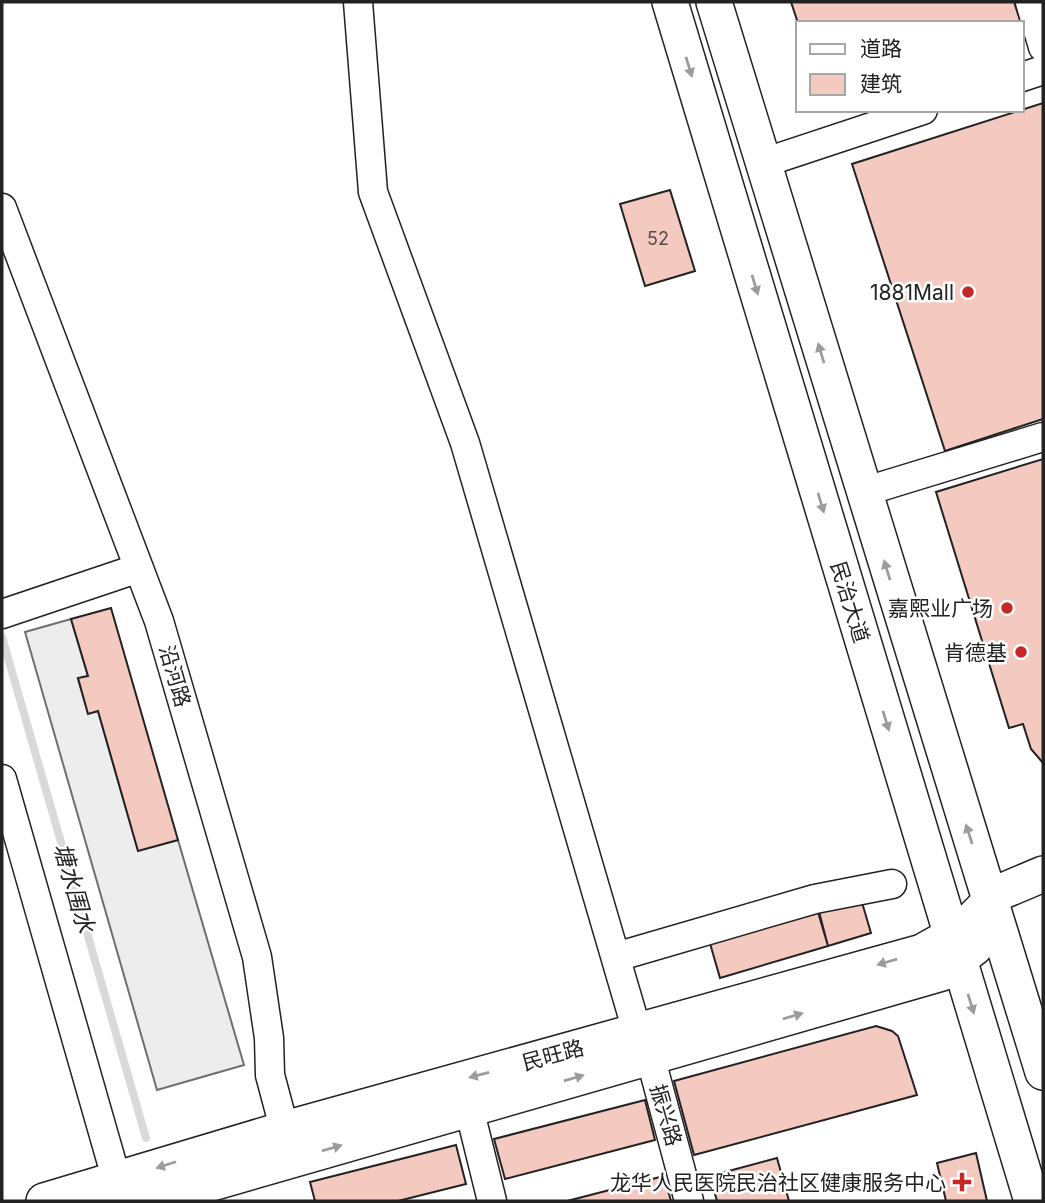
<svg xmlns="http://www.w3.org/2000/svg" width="1045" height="1203" font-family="Inter,'Noto Sans SC',sans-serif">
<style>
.parking{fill:#ededed;stroke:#6f6f6f;stroke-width:2}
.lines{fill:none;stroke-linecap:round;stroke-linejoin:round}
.stream{stroke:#d9d9d9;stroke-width:8}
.building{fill:#f3c9c0;stroke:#222;stroke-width:2}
.minor-casing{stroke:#222;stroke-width:31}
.major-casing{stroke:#222;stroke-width:38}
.minor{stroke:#fff;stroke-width:28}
.major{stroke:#fff;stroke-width:35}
.oneway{fill:#9c9c9c}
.poi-dot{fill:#c62828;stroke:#fff;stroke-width:2.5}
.labels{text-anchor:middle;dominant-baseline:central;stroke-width:5;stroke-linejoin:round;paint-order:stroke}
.number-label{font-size:18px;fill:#564c4a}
.poi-label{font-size:21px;fill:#222;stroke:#fff;text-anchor:end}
.street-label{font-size:21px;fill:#222;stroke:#fff}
.water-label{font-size:23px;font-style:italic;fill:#222;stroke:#fff}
</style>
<rect width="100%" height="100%" fill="#fff"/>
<path class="parking" d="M71 619 88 676 78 679 88 713 98 711 138 850 178 840 244 1065 157 1090 25 632Z"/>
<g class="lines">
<path class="stream" d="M2 637 146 1138"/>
</g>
<path class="building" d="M791 2H1014L1021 23H798Z
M1043 103V419L945 451 852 164Z
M670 190 695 271 645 286 620 204Z
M1043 459V763L1031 749 1023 724 1009 728 936 492Z
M111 608 178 840 138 851 98 711 88 714 78 678 88 676 71 619Z
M861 899 871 933 828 946 818 912Z
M818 908 828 946 720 978 709 940Z
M876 1026 892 1031 898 1036 917 1095 694 1155 674 1081Z
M645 1100 655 1140 505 1179 494 1139Z
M456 1145 466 1184 398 1201H315L310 1182Z
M976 1153 987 1201H946L937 1163Z
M777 1158 789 1201H717L710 1176Z
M664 1176 671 1201H567Z"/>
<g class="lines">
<g class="minor-casing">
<path id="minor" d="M358 2 373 192 465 443 637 1031 650 1056 689 1201
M1030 2 1043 47
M1022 77 1043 70
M763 163 923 110
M2 208 159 621 257 957 269 1038 270 1075 290 1150
M863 492 1043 437
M2 614 139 568
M2 779 117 1181 125 1201
M616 957 815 899 892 884
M469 1108 492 1201"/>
</g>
<g class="major-casing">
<path id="major" d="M670 2 1032 1201
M714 2 1043 1072
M44 1201 285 1129 922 952 963 929 998 893 1043 874
M149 1201 942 973 975 947"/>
</g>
<use href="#minor" class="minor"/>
<use href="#major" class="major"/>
</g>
<defs><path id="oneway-solid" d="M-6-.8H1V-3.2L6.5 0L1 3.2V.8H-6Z" transform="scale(1.75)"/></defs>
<g class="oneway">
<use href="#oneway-solid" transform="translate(689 67) rotate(73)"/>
<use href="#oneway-solid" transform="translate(755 285) rotate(73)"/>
<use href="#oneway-solid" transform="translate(821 353) rotate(-107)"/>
<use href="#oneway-solid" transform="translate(821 503) rotate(73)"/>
<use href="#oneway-solid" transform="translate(887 570) rotate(-107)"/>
<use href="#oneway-solid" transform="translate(886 721) rotate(73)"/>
<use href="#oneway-solid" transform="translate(969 834) rotate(-108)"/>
<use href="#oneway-solid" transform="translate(887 962) rotate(164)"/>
<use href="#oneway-solid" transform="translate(971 1004) rotate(73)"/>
<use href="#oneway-solid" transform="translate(793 1016) rotate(-16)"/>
<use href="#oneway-solid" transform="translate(479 1075) rotate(165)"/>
<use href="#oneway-solid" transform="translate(574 1078) rotate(-16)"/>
<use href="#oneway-solid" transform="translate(332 1148) rotate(-16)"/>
<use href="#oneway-solid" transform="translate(166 1165) rotate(162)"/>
</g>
<g class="poi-dot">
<circle cx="968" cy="292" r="7"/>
<circle cx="1007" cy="608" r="7"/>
<circle cx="1021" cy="652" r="7"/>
<path d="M958.5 1171.5h7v7h7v7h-7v7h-7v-7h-7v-7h7z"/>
</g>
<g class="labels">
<g class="number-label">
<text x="658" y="238">52</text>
</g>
<g class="poi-label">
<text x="954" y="292">1881Mall</text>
<text x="993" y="608">嘉熙业广场</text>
<text x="1007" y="652">肯德基</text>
<text x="946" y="1182">龙华人民医院民治社区健康服务中心</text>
</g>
<g class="street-label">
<text transform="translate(850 602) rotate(73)">民治大道</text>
<text transform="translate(175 676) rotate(74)">沿河路</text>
<text transform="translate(553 1055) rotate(-15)">民旺路</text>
<text transform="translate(666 1115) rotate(74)">振兴路</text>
</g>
<g class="water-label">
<text transform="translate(74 888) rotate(74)">塘水围水</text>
</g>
</g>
<rect width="1045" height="1203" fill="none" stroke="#222222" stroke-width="7"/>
<rect x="796" y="21" width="228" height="91" fill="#ffffff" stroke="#a7a7a7" stroke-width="2"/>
<rect x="810" y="44" width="35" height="10" fill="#ffffff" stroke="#a7a7a7" stroke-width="2"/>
<text x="860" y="56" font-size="21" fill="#222222">道路</text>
<rect x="810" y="74" width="35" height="21" fill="#f3c9c0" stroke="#a7a7a7" stroke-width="2"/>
<text x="860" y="91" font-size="21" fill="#222222">建筑</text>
</svg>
